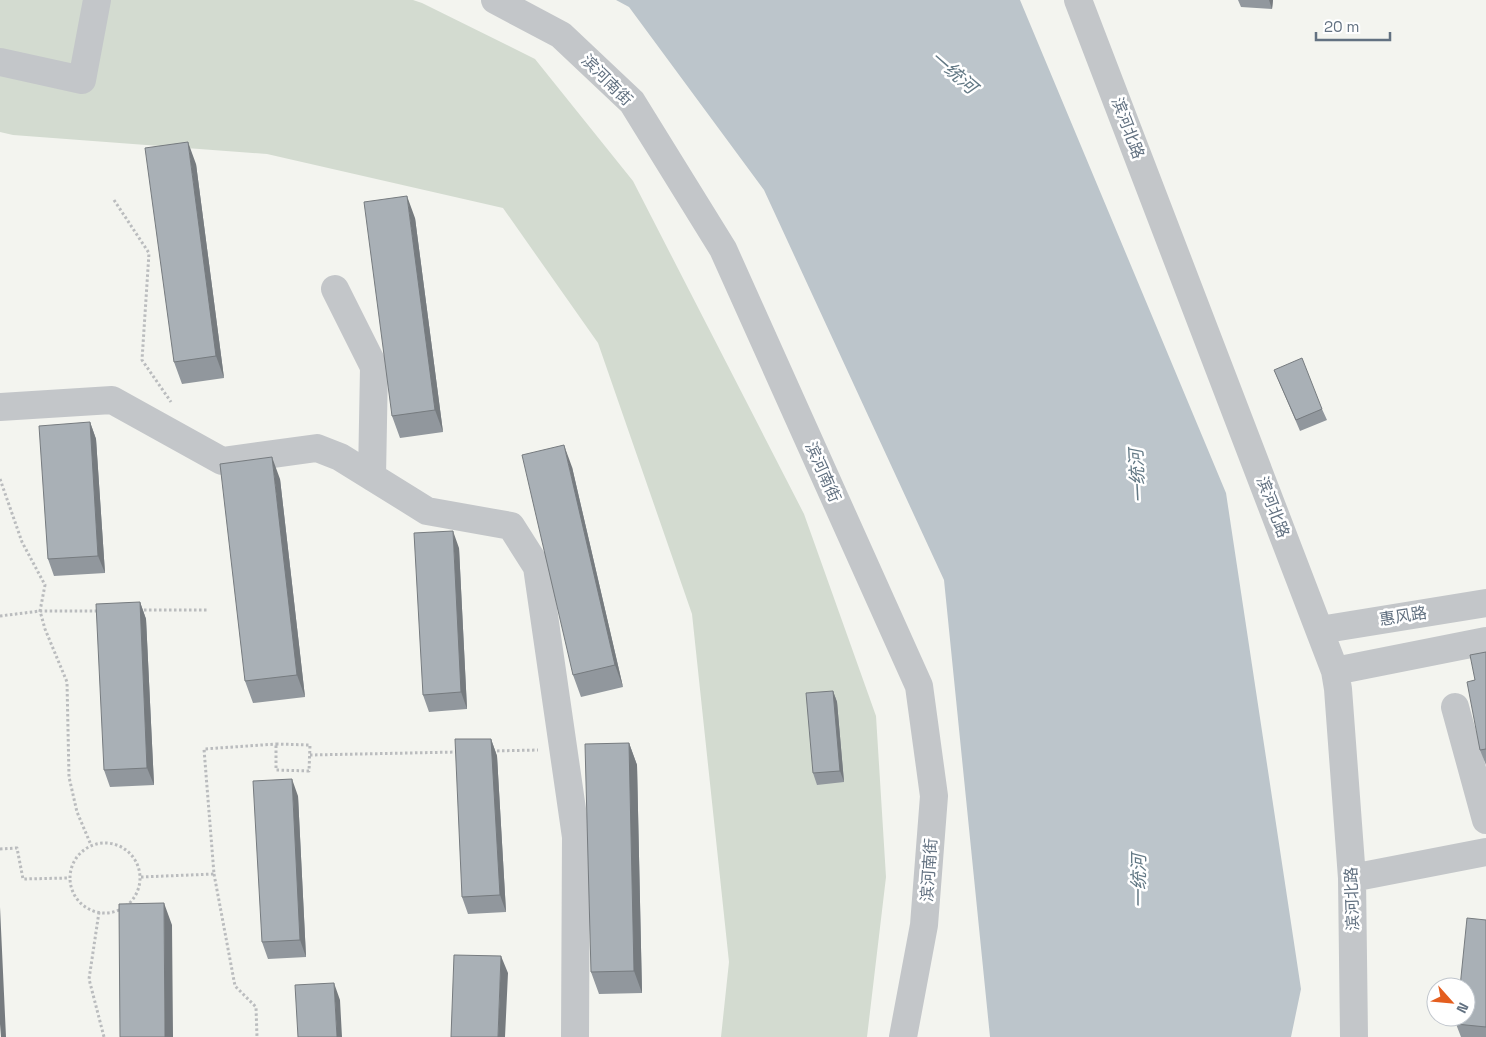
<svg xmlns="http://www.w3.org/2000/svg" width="1486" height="1037" font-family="'Space Grotesk','Noto Sans SC',sans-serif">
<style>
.green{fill:#d3dbd0}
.water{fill:#bcc5cb}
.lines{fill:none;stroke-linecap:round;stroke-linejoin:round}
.path{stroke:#babcbe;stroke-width:3;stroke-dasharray:2.5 2.5;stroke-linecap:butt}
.minor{stroke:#c3c6c9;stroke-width:28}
.wall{fill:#91979d}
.shaded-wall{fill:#767b7f}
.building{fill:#a9b0b6;stroke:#767b7f}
.labels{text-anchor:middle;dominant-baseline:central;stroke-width:5;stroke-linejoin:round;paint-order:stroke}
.street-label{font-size:16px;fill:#627181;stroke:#fff}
.water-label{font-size:18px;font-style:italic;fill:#637985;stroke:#fff}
</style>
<rect width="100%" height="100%" fill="#f3f4ef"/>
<path class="green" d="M0 0H413L422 3 535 59 633 181 804 514 876 716 886 877 867 1037H721L729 962 692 614 598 343 503 208 267 154 13 135 0 132Z"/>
<path class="water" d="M616 0H1020L1226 493 1301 989 1291 1037H990L944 580 764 190 629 7Z"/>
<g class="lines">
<path class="path" d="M114 200 149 253 142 360 171 402
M0 479 22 542 45 585 40 611 45 629 67 682 69 777 77 812 91 845
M139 610H209
M0 616 40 611H101
M276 744 310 745 309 771 276 770Z
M492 751 538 750
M310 755 458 752
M70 878a35 35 0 1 1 70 0a35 35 0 1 1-70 0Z
M0 849 17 848 23 879 69 878
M214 874 235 986 256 1007 257 1037
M141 877 214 874 204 749 276 744
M99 912 89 979 104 1037"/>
<path class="minor" d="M495 0 561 35 632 102 723 249 919 686 934 796 924 925 903 1037
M1078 0 1335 671 1338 689 1352 878 1354 1037
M0 62 82 80 97 0
M335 289 374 367 372 477
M0 407 112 400 222 461 317 448 340 457 427 511 511 526 537 567 576 837 575 1037
M1320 630 1486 603
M1335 671 1486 641
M1455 707 1486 820
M1352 878 1486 852"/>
</g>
<path class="wall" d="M1238 0H1273L1272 9 1241 7Z
M196 164 224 378 182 384 174 362Z
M415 218 443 432 400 438 392 416Z
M1274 370 1322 409 1327 420 1300 431Z
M90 422 96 439 105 573 54 576 48 559Z
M572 467 623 687 581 697 573 675Z
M280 479 305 697 253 703 245 681Z
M459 548 467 709 429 712 423 695Z
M140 602 146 619 154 785 110 787 104 770Z
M1486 652V765L1480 750 1475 680Z
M833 691 837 702 844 782 817 785 813 773Z
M491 739 497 756 506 912 468 914 462 897Z
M629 743 637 765 642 993 599 994 591 972Z
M298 796 306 957 268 959 262 942Z
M1486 920V1037H1461L1456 1024Z"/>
<path class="shaded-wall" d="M1269 0H1273L1272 9Z
M188 142 196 164 224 378 216 356Z
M407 196 415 218 443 432 435 410Z
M90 422 96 439 105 573 98 556Z
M564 445 572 467 623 687 615 665Z
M272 457 280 479 305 697 297 675Z
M453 531 459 548 467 709 461 692Z
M140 602 146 619 154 785 147 768Z
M833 691 837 702 844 782 840 771Z
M491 739 497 756 506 912 500 895Z
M629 743 637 765 642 993 634 971Z
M292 779 298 796 306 957 300 940Z
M164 903 172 925 173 1037H165Z
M0 907 6 1037H1L0 1024Z
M501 956 508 973 505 1037H498Z
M334 983 340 1000 342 1037H337Z"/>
<path class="building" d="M188 142 216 356 174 362 145 148Z
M407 196 435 410 392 416 364 202Z
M1302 358 1322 409 1296 420 1274 370Z
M90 422 98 556 48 559 39 426Z
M564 445 615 665 573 675 522 455Z
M272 457 297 675 245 681 220 464Z
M453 531 461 692 423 695 414 533Z
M140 602 147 768 104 770 96 604Z
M1486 652V749L1480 750 1467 682 1475 680 1470 655Z
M833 691 840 771 813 773 806 693Z
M455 739H491L500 895 462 897Z
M629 743 634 971 591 972 585 744Z
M292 779 300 940 262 942 253 781Z
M164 903 165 1037H120L119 904Z
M1467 918 1486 920V1027L1456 1024 1457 1017H1466V987H1460Z
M454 955 501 956 498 1037H451Z
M334 983 337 1037H298L295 985Z"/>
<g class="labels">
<g class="street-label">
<text transform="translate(607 80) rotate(45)">滨河南街</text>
<text transform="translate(1128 128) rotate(69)">滨河北路</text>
<text transform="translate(823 472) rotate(66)">滨河南街</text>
<text transform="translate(1273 507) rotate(69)">滨河北路</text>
<text transform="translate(1403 616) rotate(-9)">惠风路</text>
<text transform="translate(929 870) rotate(-86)">滨河南街</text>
<text transform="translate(1352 899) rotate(-92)">滨河北路</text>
</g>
<g class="water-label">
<text transform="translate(954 72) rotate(41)">一统河</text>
<text transform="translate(1137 476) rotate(-93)">一统河</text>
<text transform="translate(1138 881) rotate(-90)">一统河</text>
</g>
</g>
<g transform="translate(1451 1002) rotate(117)"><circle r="24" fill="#ffffff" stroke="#c0c6cd"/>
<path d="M0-4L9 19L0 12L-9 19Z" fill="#e45e1f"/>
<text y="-8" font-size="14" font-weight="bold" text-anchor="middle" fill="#627181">N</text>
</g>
<path d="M1316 32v8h74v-8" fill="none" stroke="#627181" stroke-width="2.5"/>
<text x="1324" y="32" font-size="15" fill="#627181" stroke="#ffffff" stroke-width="4" paint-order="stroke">20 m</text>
</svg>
